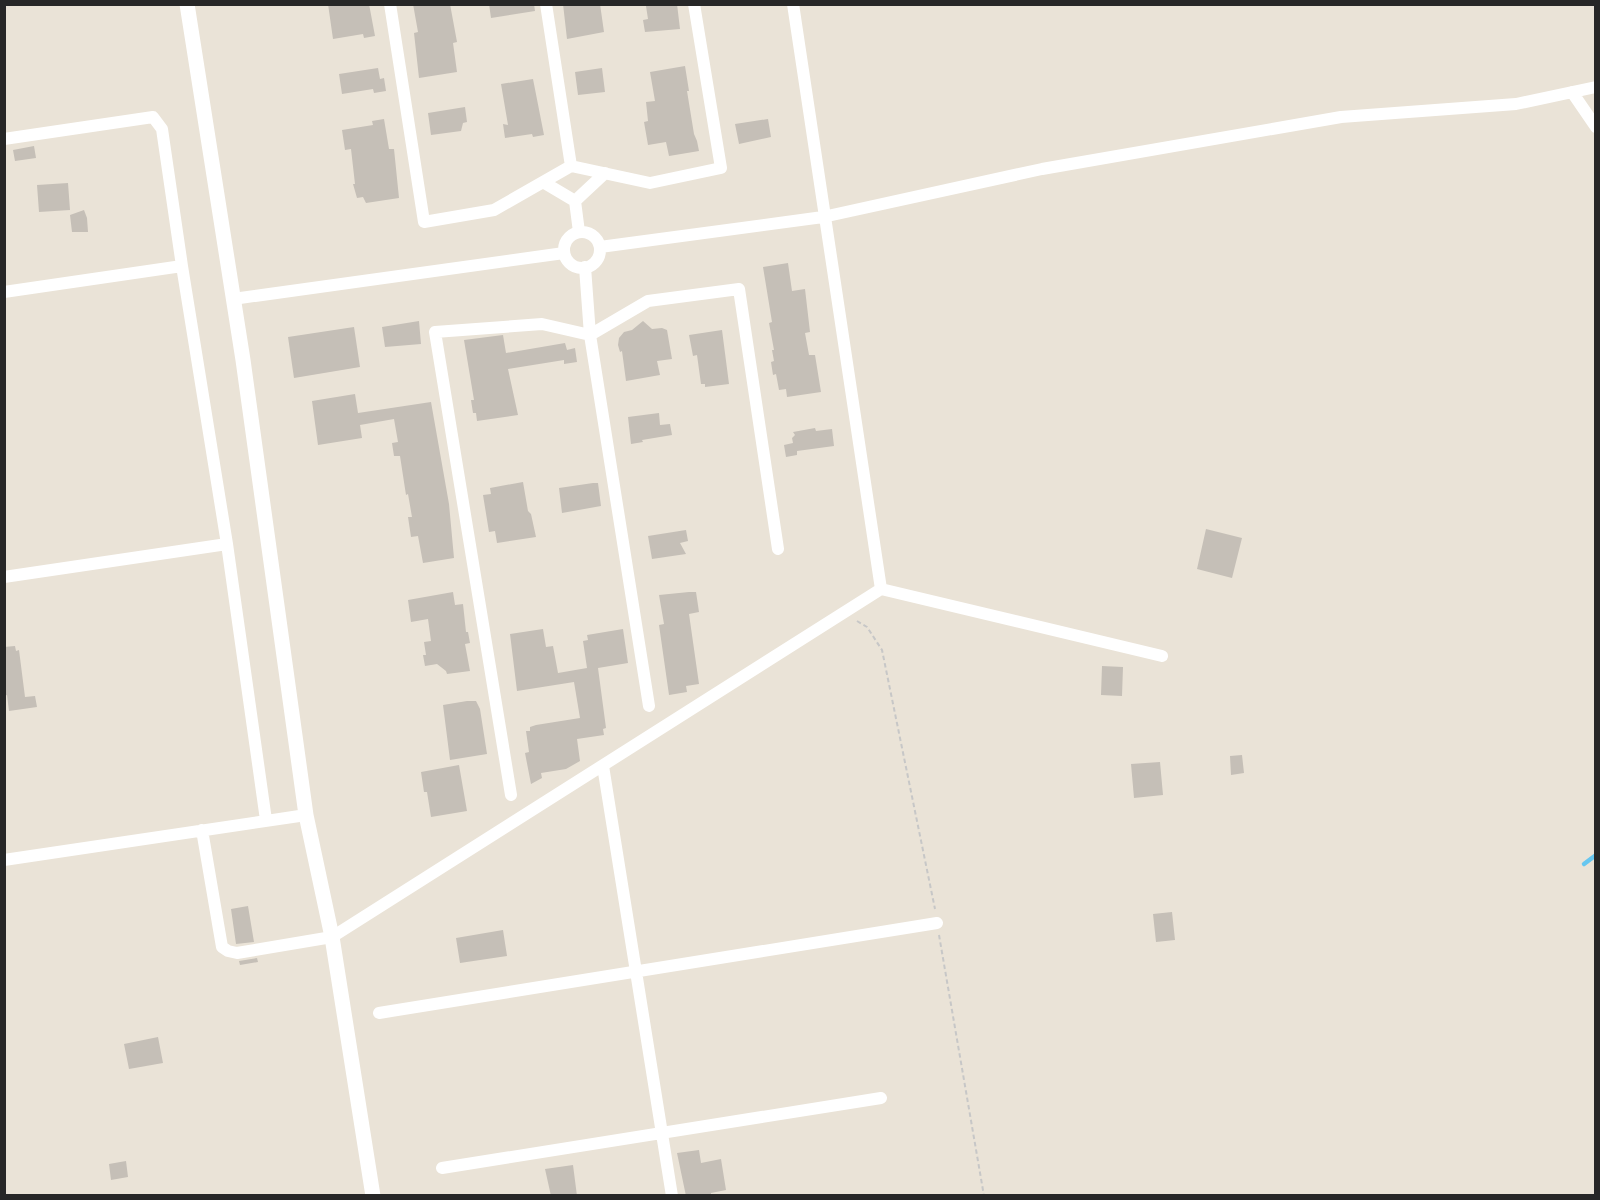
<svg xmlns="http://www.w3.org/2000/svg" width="1600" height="1200" font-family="'PT Sans Narrow',sans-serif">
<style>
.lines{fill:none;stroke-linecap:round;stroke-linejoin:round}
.stream{stroke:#67c7f0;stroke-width:4.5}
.building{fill:#c5bfb7}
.path{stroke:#c7c7c7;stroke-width:2;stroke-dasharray:4.5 3;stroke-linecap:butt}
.minor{stroke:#fff;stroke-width:12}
.tertiary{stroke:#fff;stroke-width:15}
</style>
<rect width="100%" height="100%" fill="#eae3d7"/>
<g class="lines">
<path class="stream" d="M1584 864 1596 855"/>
</g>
<path class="building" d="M328 4H369L375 36 364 38 363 34 333 39Z
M413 4H450L457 42 453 43 457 72 419 78 414 33 418 32Z
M489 4H534L535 11 491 18Z
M563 4H600L604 32 567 39Z
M658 4H677L680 29 645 32 643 20 648 19 646 6Z
M685 66 689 91H687L694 134 697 141 699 151 669 156 666 142 648 145 644 122 648 121 646 102 655 101 650 72Z
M378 68 380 79 384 78 386 91 374 93 373 89 342 94 339 74Z
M602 68 605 92 578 95 575 72Z
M533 79 544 135 533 137 532 134 505 138 503 124 508 125 501 84Z
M465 107 467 122 463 123 461 131 431 135 428 113Z
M384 119 389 149H394L399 198 366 203 363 197 357 198 353 184H355L351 149 345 150 342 130 373 125 372 121Z
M768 119 771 137 739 144 735 124Z
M34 146 36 158 15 161 13 150Z
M68 183 70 210 39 212 37 185Z
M84 210 87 218 88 232H72L70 215Z
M788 263 792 291 805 289 810 332 805 333 809 355H815L821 392 787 397 786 389 779 390 776 374 773 375 771 362 774 361 772 350H774L769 323 772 322 763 267Z
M419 321 421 344 385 347 382 327Z
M643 321 652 329 662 328 667 330 672 359 657 361 660 375 626 381 622 351 620 352 618 345 619 338 624 332 632 330Z
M354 327 360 367 294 378 288 337Z
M722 330 729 384 705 387V384H701L697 355 693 356 689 335Z
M503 335 506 353 565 343 567 350 575 348 577 362 564 364V360L508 369 518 415 477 421 476 413H473L471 400H474L464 340Z
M355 394 358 413 431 402 449 504 454 558 423 563 418 536 411 537 408 517H412L408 494 406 495 400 456H394L392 443 398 442 394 419 360 425 362 438 318 445 312 401Z
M659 413 660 425 670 424 672 435 642 440 643 442 631 444 628 417Z
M815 428 816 431 832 429 834 446 797 451V455L786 457 784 445 793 443 792 438 795 435 793 432Z
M523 482 528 511 531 514 536 537 497 543 495 531 489 532 483 495 491 494 490 488Z
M593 483H598L601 506 562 513 559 488Z
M1206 529 1242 538 1232 578 1197 569Z
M686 530 688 541 680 543 686 554 652 559 648 536Z
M453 592 455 605 463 604 466 632H468L470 643 465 644 470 671 447 674 446 671 437 664 425 666 423 655H426L424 642 431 641 428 619 411 622 408 600Z
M689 592H696L699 612 689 614 699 684 686 686 687 692 669 695 659 625 664 624 659 595Z
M543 629 546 647 553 646 558 673 587 668 583 641 588 640 587 635 623 629 628 663 598 668 606 728 603 729 604 735 577 739 580 761 566 769 541 773 542 778 531 784 525 753 529 752 526 731H530V727L536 725 580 718 574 682 517 691 510 634Z
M15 646 16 651 19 650 25 697 35 696 37 707 9 711 7 695 4 696V647Z
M1102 666 1123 667 1122 696 1101 695Z
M467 701H476L480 709 487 754 450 760 443 705Z
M1242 755 1244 773 1231 775 1230 756Z
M1160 762 1163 795 1134 798 1131 764Z
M459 765 467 811 431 817 427 792H424L421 772Z
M248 906 254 942 236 944 231 909Z
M1172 912 1175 940 1156 942 1153 914Z
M503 930 507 956 460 963 456 938Z
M257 958 258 962 240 965 239 961Z
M158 1037 163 1063 129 1069 124 1044Z
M699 1150 701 1163 721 1159 726 1190 711 1193V1196H686L677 1153Z
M126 1161 128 1177 111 1180 109 1164Z
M573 1165 577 1196H551L545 1169Z"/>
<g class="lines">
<path class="path" d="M857 621 867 627 882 650 935 909
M939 935 984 1196"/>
<path class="minor" d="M390 4 424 222 494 210 571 166 650 183 721 168 694 4
M546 4 571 166
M793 4 881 589
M1572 92 1596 127
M4 139 153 117 162 129 182 266 227 544 266 820
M543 182 575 201
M575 201 605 173
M575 201 579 232
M564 250a18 18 0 1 1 36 0a18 18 0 1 1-36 0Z
M600 247 823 217 1042 169 1341 117 1516 104 1596 87
M585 267 590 335 649 706
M4 292 182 266
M233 299 564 253
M4 577 227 544
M603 766 672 1196
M511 795 435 332 542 324 590 335 648 301 739 289 778 549
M202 830 222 947 228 951 237 953 332 937 881 589 1162 656
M4 860 306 815
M379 1013 937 923
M442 1168 881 1098"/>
<path class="tertiary" d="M187 4 243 360 306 815 332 937 373 1196"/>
</g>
<rect width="1600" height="1200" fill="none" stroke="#272727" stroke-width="12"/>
</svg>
